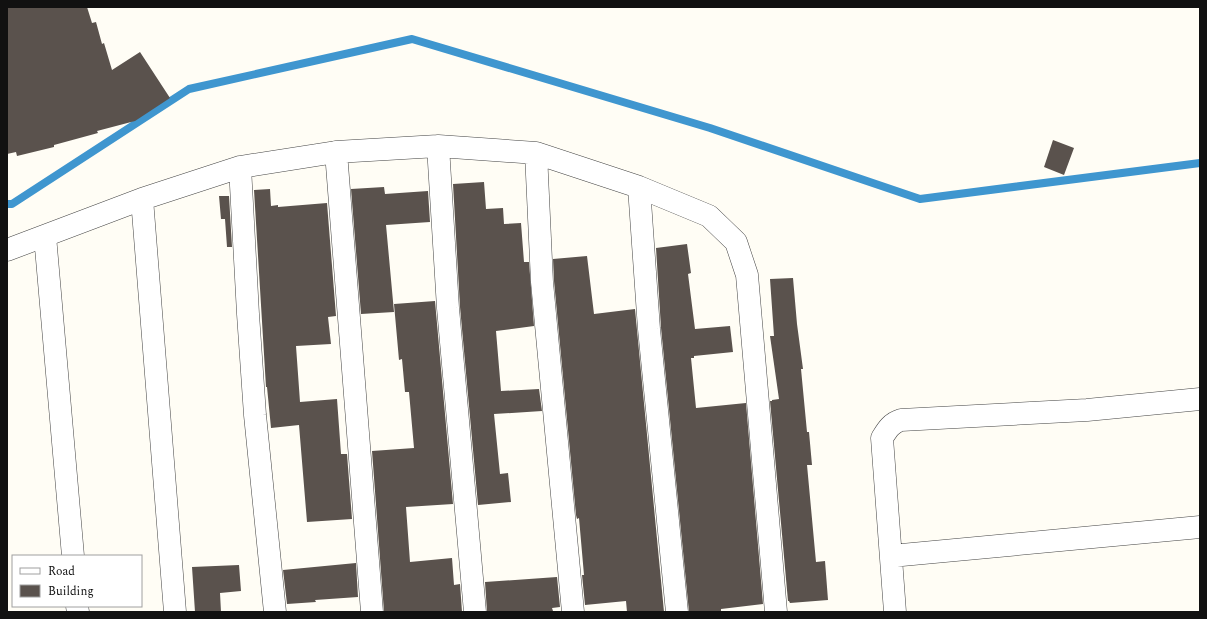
<svg xmlns="http://www.w3.org/2000/svg" width="1207" height="619" font-family="Spectral,serif">
<style>
.lines{fill:none;stroke-linecap:round;stroke-linejoin:round}
.stream{stroke:#3f96cf;stroke-width:8}
.building{fill:#5a524d}
.minor-casing{stroke:#444;stroke-width:23}
.minor{stroke:#fff;stroke-width:22}
</style>
<rect width="100%" height="100%" fill="#fffdf5"/>
<g class="lines">
<path class="stream" d="M7 204H12L189 89 412 39 710 128 920 199 1200 163"/>
</g>
<path class="building" d="M7 7H87L92 23 96 22 102 44 104 43 112 70 140 52 170 98 135 121 97 131 98 133 54 145V147L17 156 16 152 7 154Z
M1053 140 1074 148 1064 175 1044 167Z
M484 182 486 209 503 208 504 224 521 223 524 262H529L534 326 496 331 501 391 539 389 542 411 494 414 500 474 508 473 511 502 478 505 460 307 453 184Z
M384 187 385 194 428 191 430 222 386 225 394 312 361 314 351 189Z
M270 189 271 206 278 205V207L327 203 336 316 328 317 331 344 296 346 300 402 337 399 341 454H347L352 519 307 522 299 425 271 428 267 387H266L254 190Z
M219 196H229L232 247H227L225 219H221Z
M687 244 691 273 688 274 695 329 730 326 733 352 694 356V358H691L696 408 746 403 763 604 721 609V612H689L661 328 656 248Z
M587 256 594 314 635 309 664 612H627L626 601 585 605 582 575H584L579 518 577 519 576 515 554 281 553 259Z
M793 278 797 324 803 369H801L807 432H809L812 465H807L816 562 825 561 828 600 790 603 789 601H788L770 401H772V400L779 399 770 336H774L770 279Z
M435 301 453 504 406 507 410 562 452 558 454 585 460 584 462 612H384L372 451 414 448 409 392H405L402 359 399 360 394 304Z
M356 563 358 597 315 600 316 602 287 604 283 570Z
M239 565 241 591 220 593 221 612H195L192 567Z
M557 577 560 607 552 608 553 611 537 612H487L485 582Z"/>
<g class="lines">
<g class="minor-casing">
<path id="minor" d="M438 146 448 308 475 612
M336 152 372 612
M536 153 542 282 573 612
M240 167 248 314 255 415 275 612
M639 187 649 329 677 612
M142 199 175 612
M45 236 73 556
M7 250 142 199 240 167 336 152 438 146 536 153 639 187 709 216 736 242 747 275 776 612
M891 556 1200 527
M77 606 78 612
M895 612 882 438C887 430 891 423 901 420L1087 410 1200 399"/>
</g>
<use href="#minor" class="minor"/>
</g>
<rect width="1207" height="619" fill="none" stroke="#111111" stroke-width="16"/>
<rect x="12" y="555" width="130" height="52" fill="#ffffff" stroke="#a0a0a0"/>
<rect x="20" y="568" width="20" height="6" fill="#ffffff" stroke="#a0a0a0"/>
<text x="48" y="575" font-size="12" fill="#111111">Road</text>
<rect x="20" y="585" width="20" height="12" fill="#5a524d" stroke="#a0a0a0"/>
<text x="48" y="595" font-size="12" fill="#111111">Building</text>
</svg>
